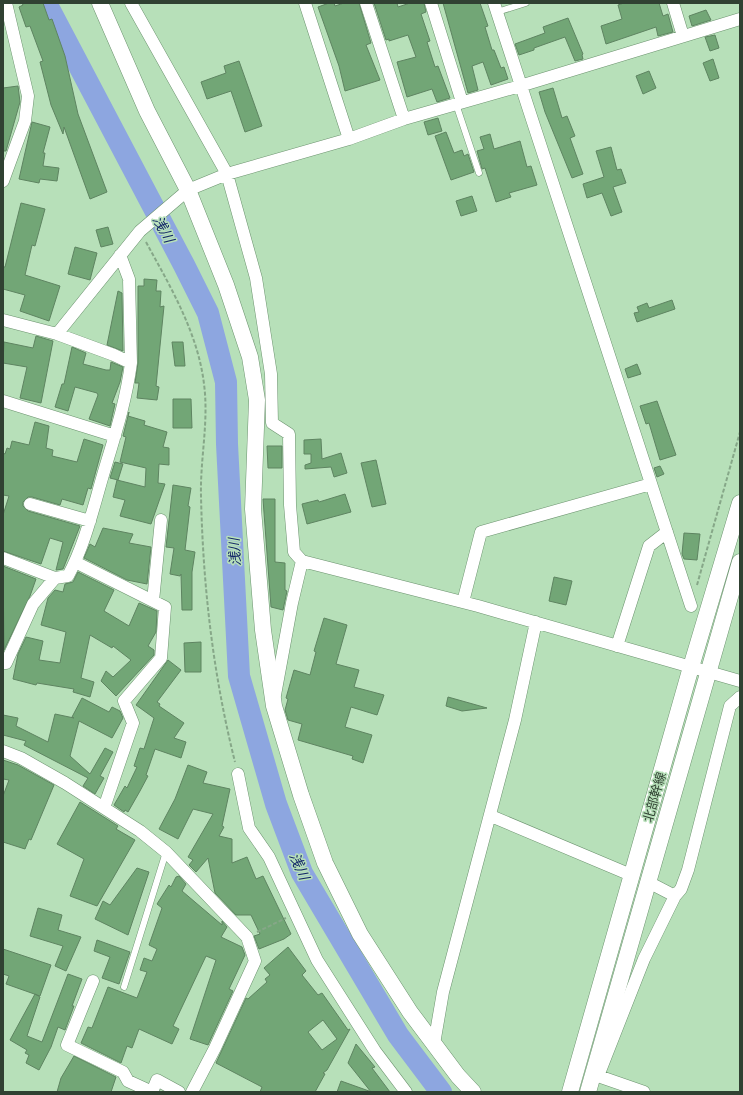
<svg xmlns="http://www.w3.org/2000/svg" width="743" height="1095" font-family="Inter,'Noto Sans JP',sans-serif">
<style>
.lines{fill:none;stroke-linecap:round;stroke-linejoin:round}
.river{stroke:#8da6e0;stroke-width:22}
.building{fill:#72a676;stroke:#5e8461;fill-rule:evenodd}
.lane-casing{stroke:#6c936f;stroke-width:7}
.street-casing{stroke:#6c936f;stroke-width:13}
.secondary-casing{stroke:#6c936f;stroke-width:17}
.path{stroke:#86a788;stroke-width:2;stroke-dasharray:4 2;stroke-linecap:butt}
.lane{stroke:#fff;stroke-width:6}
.street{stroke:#fff;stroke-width:12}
.secondary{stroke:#fff;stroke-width:16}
.labels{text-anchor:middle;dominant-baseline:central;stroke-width:3;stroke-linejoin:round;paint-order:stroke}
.street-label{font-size:13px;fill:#304132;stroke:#b7e0b9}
.water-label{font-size:14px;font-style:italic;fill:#132669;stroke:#b7e0b9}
</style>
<rect width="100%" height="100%" fill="#b7e0b9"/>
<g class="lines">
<path class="river" d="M46 3 184 265 208 313 226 382 227 444 239 676 276 804 302 873 398 1035 441 1092"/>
</g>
<path class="building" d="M22 3H43L49 20 52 19 65 56 78 114 107 192 90 199 64 127 63 134 51 105 40 62 43 61 30 26 26 27 19 7 23 5Z
M329 3H334L335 6 344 3H359L371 43 366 45 380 80 345 91 339 66 318 7Z
M374 3H397L398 7 410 3H424L426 12 421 14 430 41 427 42 435 67 438 66 450 98 437 102 432 89 407 97 397 62 416 57 408 35 389 41V39L386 40Z
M443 3H480L488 26 485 27 492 50H494L501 68 504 67 508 79 491 85 483 62 472 66 478 90 468 93Z
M624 3H659L663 16 668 14 673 32 658 36 656 27 606 44 601 26 622 19 618 5Z
M706 10 711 20 692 26 689 16Z
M568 18 583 54 582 55 583 59 575 61 565 37 534 48V50L519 55 515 44 545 33 543 27Z
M715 35 719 48 710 51 705 37Z
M713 59 719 78 710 81 703 63Z
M239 61 262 126 245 132 231 91 207 99 201 82 226 73 224 66Z
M649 71 656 88 643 94 636 76Z
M18 86 20 102 6 151H3V88Z
M553 88 562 118 567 116 575 136 570 138 583 174 572 178 545 112 539 92Z
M438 118 442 131 428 135 424 122Z
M32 122 50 127 43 153H45L43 166 59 168 57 181 40 179 39 183 19 179Z
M446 132 454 153 462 150 464 156 468 154 474 172 451 180 435 136Z
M490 134 494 149 520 141 527 167 531 166 537 185 509 193 511 197 496 202 485 168 482 169 477 151 484 149 480 137Z
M611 147 617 170 621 169 626 183 613 187 622 212 611 216 602 193 587 198 583 184 604 177 596 151Z
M472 196 477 211 461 216 456 201Z
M21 203 45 209 35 246 32 245 25 275 60 286 49 321 20 311 25 295 3 289V267H5Z
M108 227 113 244 101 247 96 230Z
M75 247 97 253 90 280 68 274Z
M144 279 157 280 156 291H161L160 307 164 306 156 386 159 387 157 400 137 398 139 383H135L138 363V286H144Z
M118 291 122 293 123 351 107 345Z
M672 300 675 309 637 322 634 313 639 312 637 307 647 303 649 308Z
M36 336 53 341 41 403 20 398 27 367 3 363 4 342 33 348Z
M172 342H183L185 366H175Z
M72 347 86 353 83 364 106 370H110L111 362 123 367 120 382 112 403 115 404 110 426 89 419 98 395 97 393 75 387 68 411 55 407 62 384H64Z
M637 364 641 374 628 378 625 369Z
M173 399H191L192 428H173Z
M657 401 676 455 660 460 649 423 646 424 640 406Z
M129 412 128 416 145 421 144 425 167 432 163 447 169 448V465L159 464 158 483 165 484 151 524 120 516 125 500 113 497 117 480 145 487 146 468 120 462 126 437 123 436Z
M35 422 49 426 46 448 53 450 52 456 77 462 84 439 103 445 91 489 88 488 83 505 62 499 60 505 32 497H28L23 502V506L28 511 80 526 63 569 56 570 63 542 50 538 41 564 3 551V515L9 496 3 495V453L5 454 7 448 10 449 12 441 29 445Z
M321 439 322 459 341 453 347 473 334 477 331 467 305 469V465L311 463V454H304V440Z
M267 446H282V468H268Z
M376 460 386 504 372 507 361 463Z
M115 462 123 464 118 480 110 478Z
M660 466 664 474 657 477 654 468Z
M173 485 191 488 188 506 190 507 185 550 195 552 192 572V610H182L181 574 180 576 170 574 174 548 166 547Z
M345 494 351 512 307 524 302 504 318 500 319 502Z
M263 499H275V562L285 563V590L287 591 283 610 271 607Z
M103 528 133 534 129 543 151 547 147 584 127 580 84 558 90 544 95 547Z
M684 533 700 534 697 560 684 559 682 554Z
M3 566 36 579 30 596 4 650Z
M78 572 114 590 104 611 129 626 139 603 157 611 156 632 148 646 154 650V655L116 696 101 681 106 671 113 677 131 660 113 646 112 648 90 635 81 678 94 682 90 697 73 692 74 689 37 683 36 685 13 679 18 654 26 637 43 641 39 660 60 663 66 632 41 625 48 598 55 590 63 592 65 584 73 582Z
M554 577 572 581 566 605 549 601Z
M324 618 347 625 336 664 359 670 354 687 384 695 377 715 351 707 345 727 372 735 363 763 352 759 353 756 298 740 302 724 288 720 285 710 288 699 286 698 294 670 310 675 316 652 314 651Z
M201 642V672H185L184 643Z
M168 660 181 670 157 702 160 704 159 706 184 723 174 738 186 742 181 758 155 749 146 775 148 776 140 791 128 812 125 810 124 812 114 805 125 786 127 788 137 767 134 766 140 748 144 749 154 718 136 705Z
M448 697 487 708 462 711 446 706Z
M82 698 109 712 112 707 120 711 123 718 112 738 79 721 70 756 90 774 105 748 113 752 100 776 104 778 95 794 83 786 88 778 24 745 26 741 3 735V715L18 718 16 726 48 742 55 714 74 718 72 717Z
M3 760 18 765 54 785 31 840 29 839 25 849 3 842V796L9 780 3 779Z
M188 765 207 772 203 783 230 789 222 826 224 827 219 836 232 839V863L247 857 256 879 263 876 291 934 284 939 259 949 254 936 260 934 251 915H236L215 893 208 858 196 872 189 865 193 860 188 857 213 814 193 809 178 839 159 829 175 799Z
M80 802 118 826 116 829 135 840 97 906 70 896 84 859 57 844Z
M137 868 149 872 128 935 95 919 103 901 110 905Z
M179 876 186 884 182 891 222 925V921L227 927 221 937 242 947 245 955 229 989 233 991 208 1045 190 1039 216 960 206 956 173 1026 179 1029 172 1044 139 1029 132 1048 127 1046 121 1063 81 1043 88 1027 92 1028 108 987 137 998 147 972 140 970 144 958 152 961 157 949 149 945 162 908 157 904 169 885 171 887 176 877Z
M38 908 62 915 58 930 81 937 66 971 55 966 63 946 30 936Z
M97 940 130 952 119 984 102 978 110 957 94 951Z
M288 947 306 971 302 975 318 995 322 993 348 1030 350 1029 327 1070 323 1073 325 1074 315 1092H260L262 1087 216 1063 246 998 248 999 267 982 265 979 270 975 264 968ZM323 1020 337 1039 322 1050 308 1032Z
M3 949 51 965 40 996 6 984 9 976 3 974Z
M68 974 82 979 72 1006H74L65 1030 58 1027 51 1047 39 1070 26 1063 29 1055 25 1053 27 1050 10 1040 35 994 40 997 27 1036 42 1042Z
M356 1044 375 1067 372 1068 390 1092H371L348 1063Z
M74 1056 116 1077 111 1092H57L61 1078Z
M341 1081 369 1091V1092H337Z"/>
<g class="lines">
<g class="lane-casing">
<path id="lane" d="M497 12 526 3
M456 104 479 173
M124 987 166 852"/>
</g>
<g class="street-casing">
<path id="street" d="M131 3 227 174 256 278 271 374 272 423 289 434 290 505 294 552 302 561 478 606 740 681
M305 3 349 139
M366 3 404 119
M431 3 462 102
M494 3 691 606
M673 3 683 36
M3 181 25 121 28 96 6 3
M120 255 129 279 131 363
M3 320 57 334 114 355 131 363C126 402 114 438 103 475 93 509 85 544 68 576L55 578 3 558
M57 334 140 231 188 190 227 174 349 139 404 119 520 86 740 19
M3 401 115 436
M30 504 90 521
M75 562 165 607 161 658 124 701 133 723 104 808
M153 601 161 520
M463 602 481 532 651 484
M617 646 649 546 667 532
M3 663H6L33 604 55 578
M275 695 292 603 302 561
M3 751 21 758 65 783 140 831 166 852 247 937 255 961 215 1048 192 1092
M238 774 249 828 269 857 317 960 375 1051 406 1092
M491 816 631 875
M648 882 675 896
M93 981 67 1045 123 1072 128 1081 152 1092 157 1080 179 1092
M434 1044 443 992 515 720 536 622
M644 1092 598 1076 644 959 675 896 681 889 688 870 730 706 740 697"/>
</g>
<g class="secondary-casing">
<path id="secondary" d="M100 3 147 111 188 190 226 285 250 357 257 400 253 509 263 630 274 706 301 795 325 863 360 934 410 1012 458 1076 473 1092
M570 1092 691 667 740 503
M588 1092 740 562"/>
</g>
<path class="path" d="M146 242C170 286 198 333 204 384 209 422 200 459 201 496 203 587 213 674 235 762
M697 585 740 432
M257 932 286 918"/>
<use href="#lane" class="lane"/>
<use href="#street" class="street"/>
<use href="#secondary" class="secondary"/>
</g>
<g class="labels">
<g class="street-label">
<text transform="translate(654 797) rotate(-74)">北部幹線</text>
</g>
<g class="water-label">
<text transform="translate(164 229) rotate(62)">浅川</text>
<text transform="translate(234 552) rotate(-93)">浅川</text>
<text transform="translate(300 866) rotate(66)">浅川</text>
</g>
</g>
<rect width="743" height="1095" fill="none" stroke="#304132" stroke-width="8"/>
</svg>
